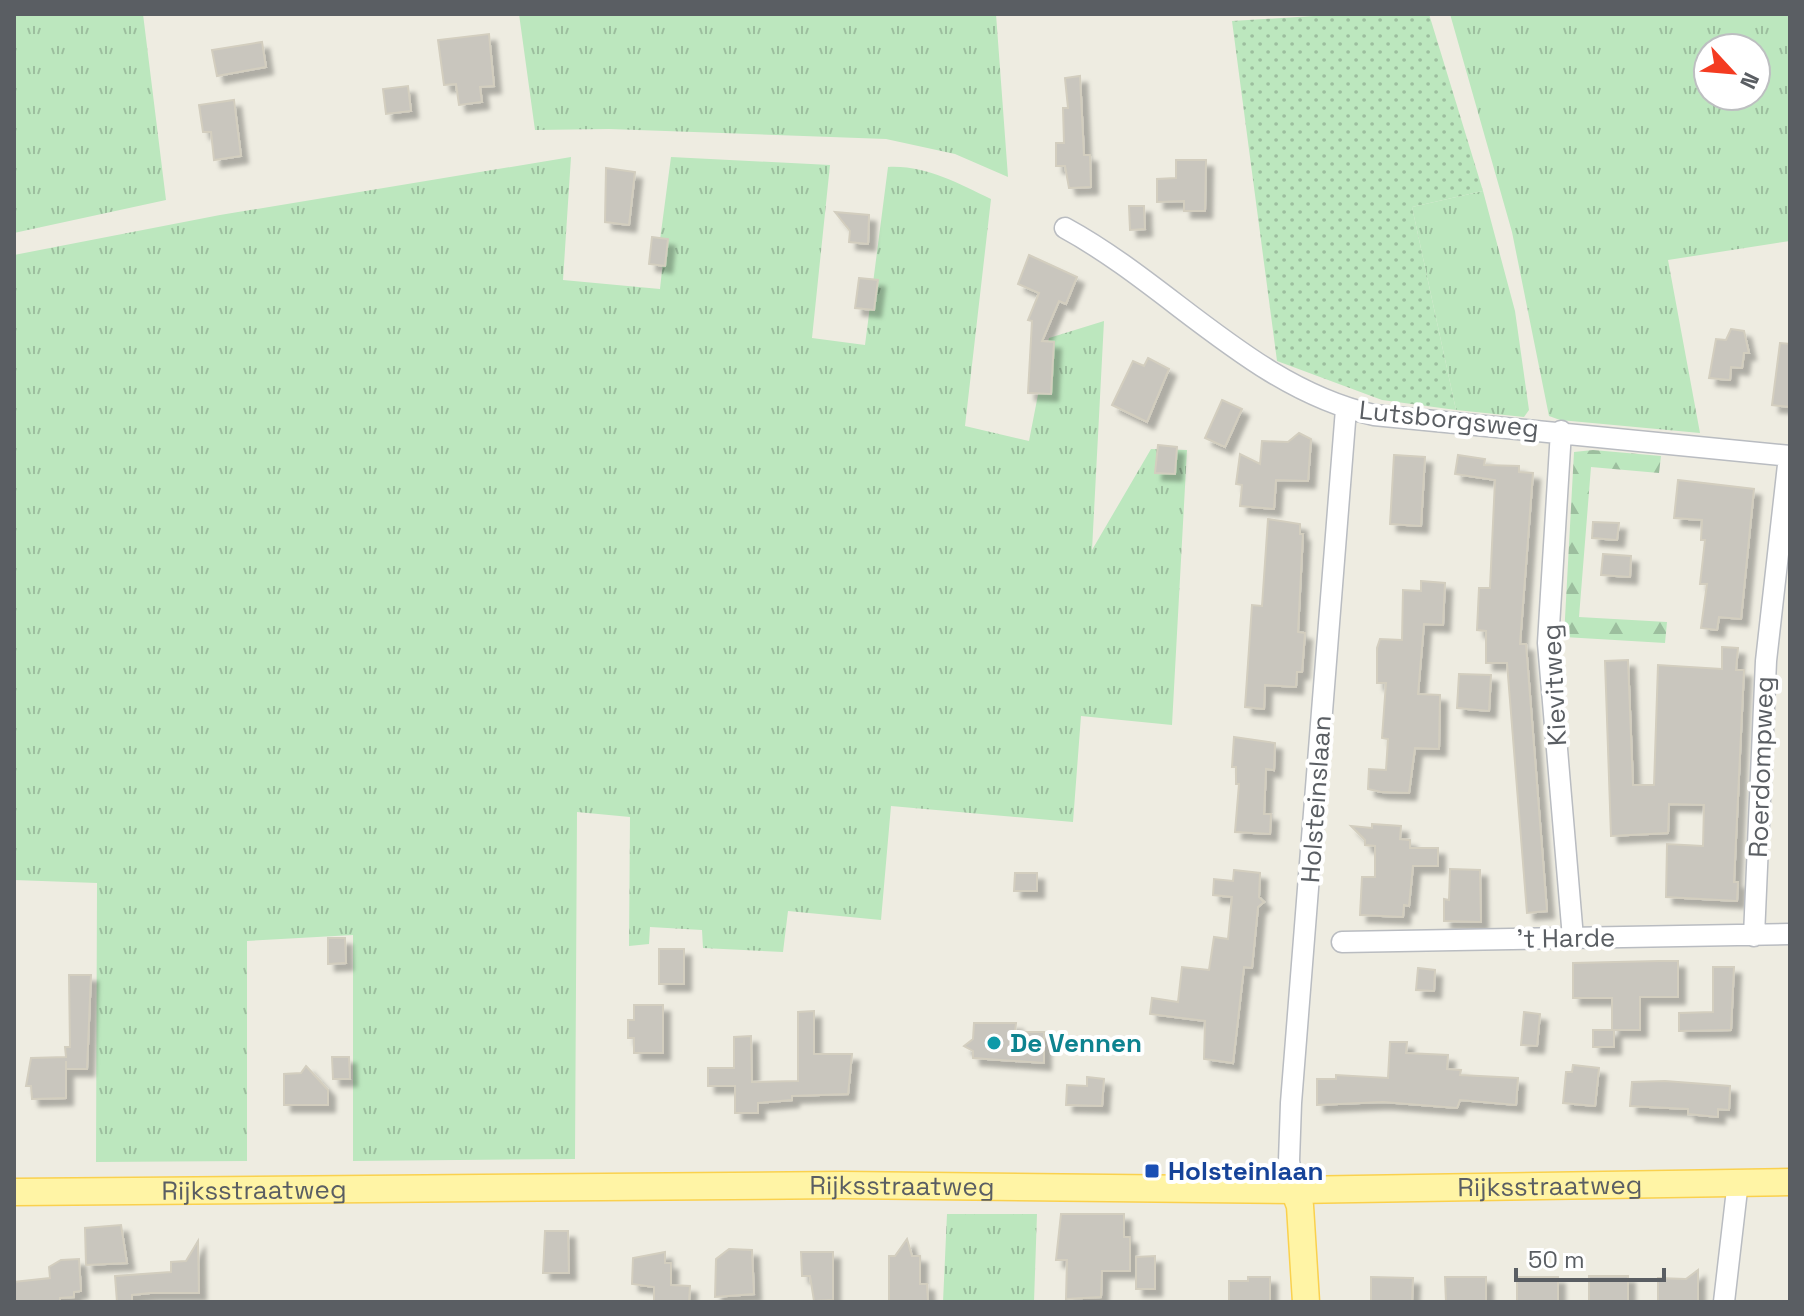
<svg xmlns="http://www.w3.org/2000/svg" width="1804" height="1316" font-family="'Space Grotesk',sans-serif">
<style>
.grass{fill:url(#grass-tufts);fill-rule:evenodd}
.forest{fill:url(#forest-firs)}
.garden{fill:url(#garden-dots)}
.building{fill:#c9c6be;stroke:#d3cebf;stroke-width:2;filter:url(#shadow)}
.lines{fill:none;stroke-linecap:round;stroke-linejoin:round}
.minor-casing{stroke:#b9bcc1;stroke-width:23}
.major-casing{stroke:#fad14e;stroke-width:29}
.minor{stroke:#fff;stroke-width:20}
.major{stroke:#fff4a5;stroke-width:26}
.culture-dot{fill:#0f9aa8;stroke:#fff;stroke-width:3}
.transit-dot{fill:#1a4fb4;stroke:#fff;stroke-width:3}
.labels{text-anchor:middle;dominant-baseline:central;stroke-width:8;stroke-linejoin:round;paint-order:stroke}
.street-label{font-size:26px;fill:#5a5e63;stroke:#fff}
.culture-label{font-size:26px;font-weight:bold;fill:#0d838f;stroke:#fff;text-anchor:start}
.transit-label{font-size:26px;font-weight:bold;fill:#164399;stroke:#fff;text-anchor:start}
</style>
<defs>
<pattern id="grass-tufts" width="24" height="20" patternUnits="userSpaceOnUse" patternTransform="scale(2)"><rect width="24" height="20" fill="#bce7be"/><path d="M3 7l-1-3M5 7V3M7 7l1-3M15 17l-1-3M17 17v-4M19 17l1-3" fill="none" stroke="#9cbe9e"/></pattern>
<pattern id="forest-firs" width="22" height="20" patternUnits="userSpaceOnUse" patternTransform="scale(2)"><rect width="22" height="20" fill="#bce7be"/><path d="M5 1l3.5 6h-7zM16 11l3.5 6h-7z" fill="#9cbe9e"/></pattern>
<pattern id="garden-dots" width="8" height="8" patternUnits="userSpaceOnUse" patternTransform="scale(2)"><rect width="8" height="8" fill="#bce7be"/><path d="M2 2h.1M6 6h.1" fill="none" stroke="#9cbe9e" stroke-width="1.8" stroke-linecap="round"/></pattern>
<filter id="shadow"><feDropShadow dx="7" dy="7" stdDeviation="2" flood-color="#0004"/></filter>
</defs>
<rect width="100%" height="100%" fill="#eeece1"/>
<path class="grass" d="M14 14H143L166 200 14 233Z
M519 14H996L1008 177 955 154 886 139 609 129 535 130Z
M1450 14H1790V241L1668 260 1700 433 1560 420 1549 416 1512 232ZM1708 48H1756V96H1708Z
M571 157 563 280 660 289 665 242 660 240 671 157 830 165 812 338 865 345 888 167C926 165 957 183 991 199L965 426 1029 441 1049 338 1104 321 1092 550 1151 449 1187 450 1172 725 1081 716 1073 822 891 806 881 920 788 911 783 952 703 948 702 930 650 927 649 944 629 946 630 817 577 812 575 1159 353 1161V935L247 941V1161L96 1162 97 883 14 880V255L220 215Z
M1483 191 1515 311 1529 410 1524 417 1456 410 1412 207Z
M947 1214H1037L1034 1302H943Z"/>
<path class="forest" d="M1593 450 1661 456 1659 473 1591 467 1579 617 1667 622 1665 643 1564 637 1574 452Z"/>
<path class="garden" d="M1346 14H1429L1483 191 1412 207 1456 410 1382 400 1277 361 1232 21Z"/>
<path class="building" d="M489 34 494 86 480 87 482 102 459 105 456 84 444 85 438 40Z
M262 42 266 67 217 76 212 50Z
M1080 76 1084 155H1090L1091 187 1069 188 1065 166H1056V143H1064L1063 108H1068L1065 78Z
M408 86 411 111 386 114 383 89Z
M234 100 241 156 214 160 211 132H203L199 105Z
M1176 160H1206L1205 211H1184V201L1157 202V179L1176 178Z
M606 168 635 172 629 225 605 222Z
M1129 206H1144L1145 229 1130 230Z
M835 212 869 215 868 244 849 242 850 231Z
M652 237 668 239 665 266 649 264Z
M1029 255 1077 277 1066 304 1059 301 1042 341 1054 342 1051 394 1028 393 1032 321 1028 320 1039 293 1018 284Z
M859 278 878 280 874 310 855 308Z
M1731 329 1744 331 1749 353H1744L1742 368 1731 367 1730 380 1709 378 1716 339 1726 340Z
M1780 343 1790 344V407L1772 405Z
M1148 358 1169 369 1147 422 1112 405 1133 361 1144 366Z
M1222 400 1242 409 1225 447 1205 438Z
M1299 433 1311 439 1308 481 1276 480 1274 509 1240 506 1242 485 1236 484 1240 454 1260 464 1262 441 1288 442Z
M1158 445 1177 447 1175 474 1155 473Z
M1394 455 1425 457 1421 526 1390 524Z
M1458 455 1485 459 1484 465 1519 466V472L1533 473 1520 644H1526L1547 911 1527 913 1507 663H1486V631L1477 630 1479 588H1490L1495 480 1455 474Z
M1678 480 1754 489 1741 619 1719 617 1717 630 1701 628 1707 584H1700L1705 540H1701L1702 520 1674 518Z
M1268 519 1300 524V534H1303L1298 632 1305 633 1302 672H1297L1296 687 1265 685 1264 709 1245 707 1252 605 1262 606Z
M1593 522 1619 523 1617 540 1592 538Z
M1603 554 1631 556 1630 577 1601 575Z
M1421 581 1445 583 1443 625 1424 624 1418 694 1440 695 1439 749 1415 748 1409 793 1381 792 1368 789 1369 769 1386 770 1388 739 1382 738 1386 683H1377V648L1380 639 1402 640 1403 590 1421 591Z
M1722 647 1738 648 1736 670H1744L1734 882H1738L1737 901 1666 897 1667 844 1703 846 1704 805 1669 804 1668 833 1611 836 1605 661 1628 660 1633 785H1654L1658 665 1722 669Z
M1459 674 1491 675 1489 711 1457 708Z
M1234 737 1275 743 1274 770 1266 769 1264 814H1271L1270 834 1235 832 1239 784H1236V767H1232Z
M1372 824 1401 826 1400 839 1410 840V848H1438V866H1413L1409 906 1404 905 1403 917 1360 915 1362 877H1375V846L1365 845V840L1351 826 1372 828Z
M1450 869 1480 870 1481 922 1444 921V899L1449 900Z
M1234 870 1260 873 1259 897 1264 902 1258 907 1252 968 1244 967 1233 1063 1204 1059 1205 1021 1150 1014 1152 998 1178 1002 1182 967 1209 970 1214 937 1228 939 1232 897 1213 895 1214 879 1233 881Z
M1015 873H1037V891H1014Z
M328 938H345L346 963 328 964Z
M659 949H684V984H659Z
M1659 961H1678V997H1640V1030H1612V998H1573V963Z
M1713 967H1734L1731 1030 1679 1031V1013L1713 1012Z
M1418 968 1435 970 1434 991 1416 990Z
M69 975H91L87 1069H66V1061V1098L32 1099 31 1086H26L31 1058 66 1057 65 1047H70Z
M634 1005H663V1053H634V1038H628V1020H634Z
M814 1011V1054H852L848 1094 792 1096V1100L758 1103V1113H735V1086H708V1068H734V1037L751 1036 752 1082 798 1081V1012Z
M1524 1012 1540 1014 1537 1046 1521 1045Z
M974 1023H1016L1015 1032H1044V1063L973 1058V1051L964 1046 973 1039Z
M1593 1030H1614V1047H1593Z
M1390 1042H1407L1406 1053 1448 1055 1447 1069 1461 1070 1460 1075 1518 1078 1516 1105 1460 1100 1457 1108 1383 1102 1317 1105V1079H1336V1075L1388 1078Z
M332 1057H349L350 1079H333Z
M1573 1065 1599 1068 1595 1106 1563 1103 1566 1072H1572Z
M306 1066 328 1090V1105H284V1074L301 1073Z
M1087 1077 1104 1079 1102 1106 1066 1105 1067 1085 1087 1086Z
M1665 1081 1730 1086 1729 1110 1718 1109V1117L1688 1114V1109L1630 1106 1632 1082Z
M1061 1214H1124V1237H1130V1271H1102L1101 1297 1066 1299 1067 1260H1056Z
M121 1225 127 1263 86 1265 85 1228Z
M545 1231H568L569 1273H543Z
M907 1239 912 1256H920V1284H927L928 1302H889V1256H895Z
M198 1241 199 1293H150L132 1295V1302H117L115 1276 171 1272V1262L186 1261Z
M729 1249 752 1250 754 1294 715 1297 716 1259Z
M665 1252V1263H671V1285L690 1286 689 1302H654V1287L632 1284 633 1258Z
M801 1252H833V1300L814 1301 810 1276H802Z
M1155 1256V1289H1136V1257Z
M79 1259 81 1291 74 1292V1297L60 1298V1302H14V1282L50 1278 49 1267 61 1260Z
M1698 1270V1302H1658V1278L1686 1279Z
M1589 1276H1628V1302H1589Z
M1248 1277H1270V1302H1229V1281H1248Z
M1371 1277 1413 1278 1412 1302H1371Z
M1445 1277H1486V1302H1446Z
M1517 1277H1558V1302H1517Z"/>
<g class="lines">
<g class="minor-casing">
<path id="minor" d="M1065 228C1170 285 1255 389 1374 415L1790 456
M1561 431 1548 643 1573 938
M1754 936 1766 661 1789 456
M1342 942 1790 934
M1294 1190 1289 1161 1291 1103 1346 409
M1724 1302 1738 1181"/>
</g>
<g class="major-casing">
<g id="major">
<path d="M1294 1190 1300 1206 1306 1302"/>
<path id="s1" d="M14 1192 843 1185 1294 1190 1790 1182"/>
</g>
</g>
<use href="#minor" class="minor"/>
<use href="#major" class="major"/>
</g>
<circle class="culture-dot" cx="994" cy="1043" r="8"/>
<rect class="transit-dot" x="1144" y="1163" width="16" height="16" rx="4"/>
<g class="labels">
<g class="street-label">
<text transform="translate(1449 419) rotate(6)">Lutsborgsweg</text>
<text transform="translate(1554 685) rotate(-93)">Kievitweg</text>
<text transform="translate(1761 767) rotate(-88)">Roerdompweg</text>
<text transform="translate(1316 799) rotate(-86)">Holsteinslaan</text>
<text transform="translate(1566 938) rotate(-1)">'t Harde</text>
<text stroke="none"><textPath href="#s1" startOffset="1536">Rijksstraatweg</textPath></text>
<text stroke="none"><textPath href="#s1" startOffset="888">Rijksstraatweg</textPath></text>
<text stroke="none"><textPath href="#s1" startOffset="240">Rijksstraatweg</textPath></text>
</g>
<g class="culture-label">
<text x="1010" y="1043">De Vennen</text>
</g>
<g class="transit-label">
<text x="1168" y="1171">Holsteinlaan</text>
</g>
</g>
<rect width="1804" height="1316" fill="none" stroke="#5a5e63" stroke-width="32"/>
<g transform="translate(1732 72) rotate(116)"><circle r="38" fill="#ffffff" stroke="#bdbfc1" stroke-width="2"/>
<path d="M0-6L14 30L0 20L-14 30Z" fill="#f43b21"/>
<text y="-12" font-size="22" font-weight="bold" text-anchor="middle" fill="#5a5e63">N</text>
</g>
<path d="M1516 1268v12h148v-12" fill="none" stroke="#5a5e63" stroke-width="4"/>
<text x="1528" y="1268" font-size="24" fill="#5a5e63" stroke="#ffffff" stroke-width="6" paint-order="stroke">50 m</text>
</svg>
